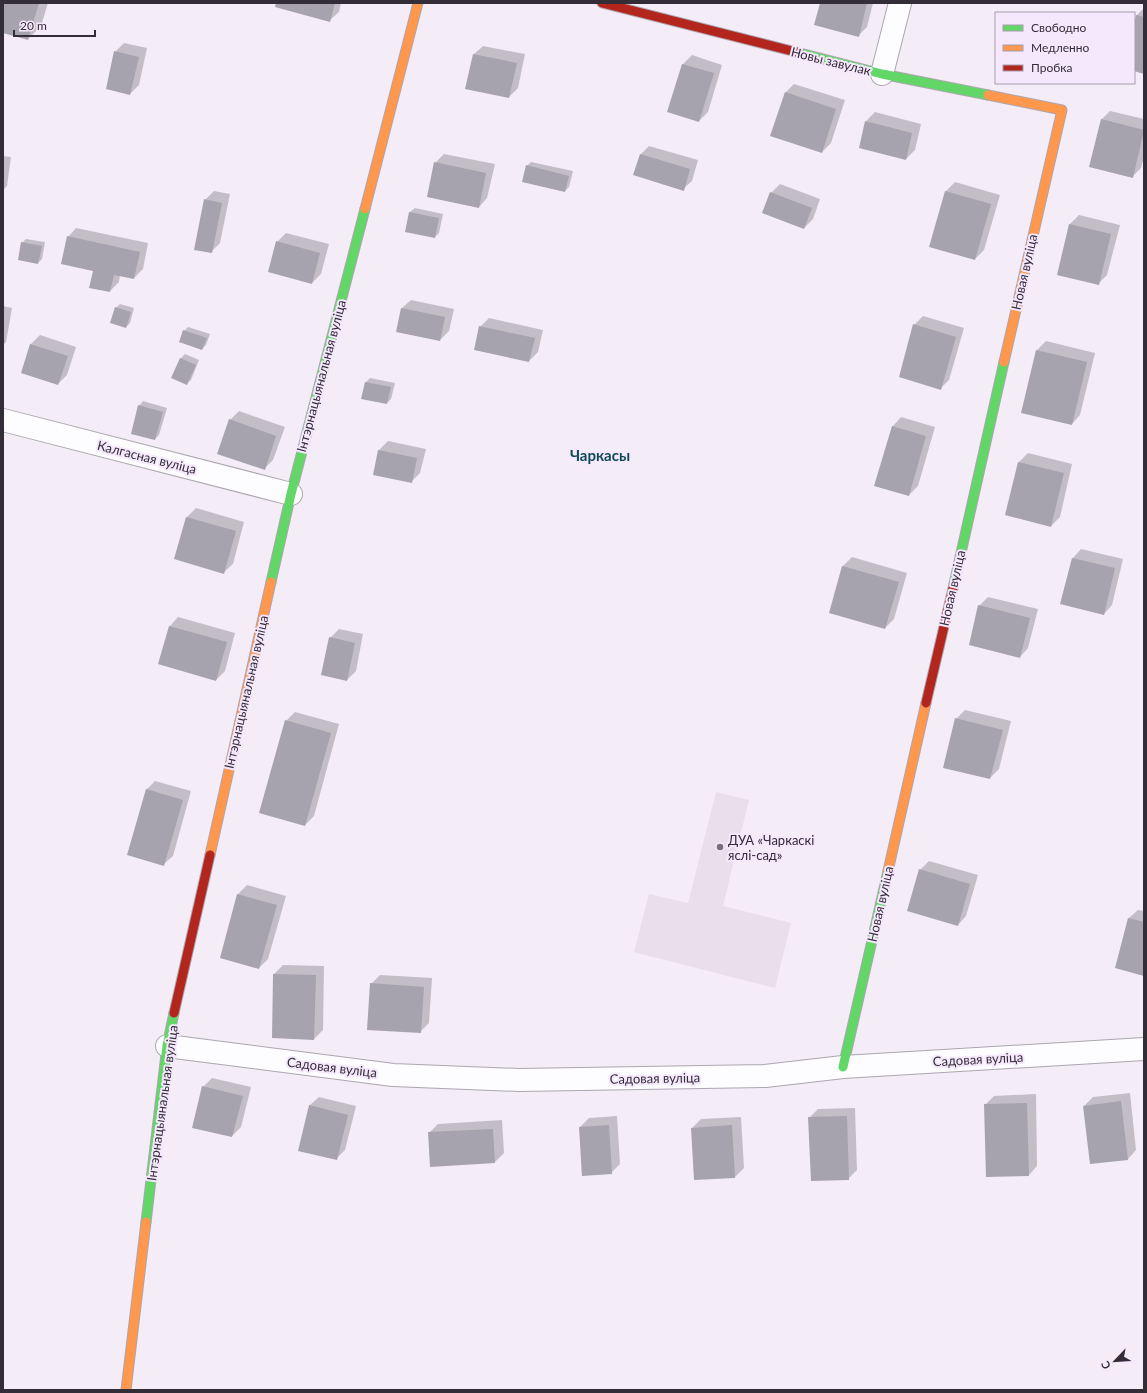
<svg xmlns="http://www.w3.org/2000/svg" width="1147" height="1393" font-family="Lato,sans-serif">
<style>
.education{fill:#e8deec}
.shadow{fill:#0003}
.building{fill:#a6a2ae}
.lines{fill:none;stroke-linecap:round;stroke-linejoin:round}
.street-casing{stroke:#aca6b0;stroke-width:24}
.fast-casing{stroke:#aca6b0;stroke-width:11}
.slow-casing{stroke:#aca6b0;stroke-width:11}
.jam-casing{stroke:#aca6b0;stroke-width:11}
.street{stroke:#fdfcfe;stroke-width:22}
.fast{stroke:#63d668;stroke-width:9}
.slow{stroke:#ff974d;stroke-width:9}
.jam{stroke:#b3261e;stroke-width:9}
.poi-dot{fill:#77707b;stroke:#f5e8fd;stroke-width:1.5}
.labels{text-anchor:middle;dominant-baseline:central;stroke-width:4;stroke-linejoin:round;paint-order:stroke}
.street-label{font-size:13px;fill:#332d37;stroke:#f5e8fd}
.poi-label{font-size:13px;fill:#332d37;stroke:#f5e8fd;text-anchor:start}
.quarter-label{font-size:15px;font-weight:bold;fill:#0e4c53;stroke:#f5e8fd}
</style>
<rect width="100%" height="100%" fill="#f4edf8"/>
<path class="education" d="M716 792 749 800 723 906 791 923 775 988 634 952 649 894 688 903Z"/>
<path class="shadow" d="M3 3H48L41 26 28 39 3 32Z
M277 3H341L339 12 330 20Z
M821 3H873L867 27 858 36Z
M1144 8V73L1134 70V29L1137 15Z
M124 43 147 48 139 85 130 94 115 52Z
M483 46 525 54 518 88 509 97 474 54Z
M692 55 722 65 708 112 699 121 669 111 683 64Z
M794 84 845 100 831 143 822 152 785 93Z
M1110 111 1144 119V156L1141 168 1132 177 1101 120Z
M875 112 921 124 915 150 906 159 866 121Z
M649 146 698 160 692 181 683 189 640 155Z
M444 154 495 164 487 198 479 207 435 163Z
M3 156 11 157 7 186 3 190Z
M531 162 573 171 569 187 565 191 527 166Z
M955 182 1000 195 984 250 975 259 930 246 946 191Z
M780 184 820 199 813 219 804 228 771 193Z
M214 191 230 194 220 243 211 252 205 200Z
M415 208 443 214 439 233 435 237 407 231 410 212Z
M1079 215 1120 225 1107 275 1098 284 1058 275 1070 224Z
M76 228 148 243 143 269 134 278 120 275 119 282 110 291 68 237Z
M286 233 329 244 321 274 312 283 277 242Z
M26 239 45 242 42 259 38 263 22 243Z
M411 300 454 309 449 331 440 340 402 308Z
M120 304 134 308 130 323 126 327 116 308Z
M3 306 12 308 6 342 3 345Z
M923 316 964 328 949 380 941 388 914 325Z
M489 318 543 330 538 352 529 361 480 327Z
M188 327 210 334 206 345 202 349 184 331Z
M40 335 76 347 67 375 58 384 22 373 31 344Z
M1046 341 1095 353 1080 415 1072 424 1022 412 1037 350Z
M185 354 199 360 191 380 186 384 181 358Z
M370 378 395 383 391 399 387 403 363 398 366 382Z
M143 401 167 408 159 435 155 439 139 406Z
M239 411 285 427 273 460 264 469 230 420Z
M901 417 935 427 918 486 909 495 876 486 893 426Z
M388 441 426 449 420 473 411 482 375 474 379 450Z
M1028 453 1072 464 1060 517 1051 526 1006 515 1019 462Z
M196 508 244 522 233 564 224 572 187 517Z
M1081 549 1123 559 1112 605 1104 614 1061 603 1073 558Z
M852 557 907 573 894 619 885 628 830 612 843 566Z
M988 597 1038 609 1028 648 1020 657 979 606Z
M178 617 235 633 225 671 216 680 159 664 170 626Z
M339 629 363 634 356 671 347 680 330 638Z
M965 710 1011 721 999 769 990 778 956 719Z
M295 712 339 724 314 816 305 825 286 721Z
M155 781 191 791 173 856 164 864 146 790Z
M929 861 978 875 966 916 958 925 920 870Z
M247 885 286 896 268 959 259 968 221 957 238 894Z
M1138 910 1144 911V975L1129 918Z
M283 965 324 966 323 1030 314 1039 273 1037 274 974Z
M380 975 432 978 429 1023 420 1032 371 984Z
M212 1078 251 1087 241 1127 232 1136 203 1087Z
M1130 1093 1136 1150 1128 1159 1084 1106 1093 1097Z
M1036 1094 1037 1166 1029 1175 985 1105 994 1096Z
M319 1097 356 1106 345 1150 336 1159 310 1105Z
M855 1108 857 1170 848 1179 809 1118 818 1109Z
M617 1116 620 1164 611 1173 582 1174 580 1127 589 1118Z
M741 1117 744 1168 735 1177 692 1128 701 1119Z
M502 1120 504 1153 495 1162 429 1133 438 1124Z"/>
<path class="building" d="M3 3H39L28 40 3 33Z
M276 3H335L330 22 275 7Z
M820 3H867L859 37 814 25Z
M1136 15 1144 17V74L1134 71V25Z
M114 51 139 57 130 95 106 89Z
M473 54 517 63 509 98 465 89Z
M682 64 714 73 699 122 667 112Z
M785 92 836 109 822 153 770 136Z
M1101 119 1144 130 1133 178 1089 167Z
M865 121 912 133 906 160 859 148Z
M640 154 690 169 684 191 633 175Z
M434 162 486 173 479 208 427 197Z
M526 165 569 176 565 192 522 182Z
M945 191 991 204 975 260 929 247Z
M770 192 812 208 804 229 762 213Z
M204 199 222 203 212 253 194 250Z
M409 212 439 218 435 238 405 232Z
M1069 224 1111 234 1099 285 1057 275Z
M67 236 140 252 134 279 114 275 110 292 89 288 93 271 61 264Z
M276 241 320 253 312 284 268 272Z
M21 242 42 246 38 264 18 260Z
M115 307 131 312 126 328 110 323Z
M401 308 445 317 440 341 396 332Z
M913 324 956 337 941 390 899 377Z
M479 326 535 338 529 362 474 350Z
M183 330 207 338 202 350 179 342Z
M30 344 68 356 58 385 21 373Z
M1036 350 1087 362 1072 425 1021 413Z
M180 358 196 365 187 385 171 378Z
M365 382 391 387 387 404 361 399Z
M138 405 163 412 155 440 131 434Z
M229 419 276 436 265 470 217 454Z
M892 426 926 436 909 496 874 486Z
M378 450 417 458 412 483 373 475Z
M1018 462 1064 473 1051 527 1005 515Z
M186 517 236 531 224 574 174 559Z
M1072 558 1115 568 1104 615 1060 604Z
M842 566 899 582 885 629 829 613Z
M978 605 1030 618 1020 658 969 645Z
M169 626 227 642 216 681 158 664Z
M329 637 355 643 347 681 321 675Z
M955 718 1003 730 990 779 943 768Z
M285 720 331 733 305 826 259 813Z
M146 789 183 800 164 866 127 855Z
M919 869 970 884 958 926 907 911Z
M237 894 277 905 259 969 220 958Z
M1128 918 1144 922V976L1115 968Z
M273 974 316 975 314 1040 272 1038Z
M370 983 424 987 421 1033 367 1030Z
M202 1086 243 1096 232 1137 192 1128Z
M1121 1101 1128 1160 1090 1164 1083 1106Z
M1027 1103 1029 1176 986 1177 984 1104Z
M309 1105 348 1115 337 1160 298 1151Z
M847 1116 849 1180 811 1181 808 1117Z
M609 1125 612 1174 582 1176 579 1127Z
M732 1125 735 1178 694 1180 691 1128Z
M493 1129 495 1163 430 1167 428 1132Z"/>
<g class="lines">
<g class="street-casing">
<path id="street" d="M882 74 900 3
M3 420 291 494
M167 1046 393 1075 519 1080 765 1076 843 1067 1144 1049"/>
</g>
<g class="fast-casing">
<path id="fast" d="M800 53 882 74 988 95
M271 582 291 494 365 209
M954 584 1004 362
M843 1067 888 871
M146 1222 167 1046 174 1013"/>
</g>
<g class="slow-casing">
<path id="slow" d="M988 95 1062 110 1004 362
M365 209 418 3
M210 855 271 582
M888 871 926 703
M126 1390 146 1222"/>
</g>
<g class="jam-casing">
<path id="jam" d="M602 3 800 53
M926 703 954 584
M174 1013 210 855"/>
</g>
<use href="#street" class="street"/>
<use href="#fast" class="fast"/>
<use href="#slow" class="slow"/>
<use href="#jam" class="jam"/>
</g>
<circle class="poi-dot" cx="720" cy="847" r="4"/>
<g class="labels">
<g class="street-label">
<text transform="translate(831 61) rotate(14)">Новы завулак</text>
<text transform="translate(1024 272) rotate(-77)">Новая вуліца</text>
<text transform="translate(321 376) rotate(-75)">Інтэрнацыянальная вуліца</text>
<text transform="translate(147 457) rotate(14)">Калгасная вуліца</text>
<text transform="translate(952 588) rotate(-77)">Новая вуліца</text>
<text transform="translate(246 692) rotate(-77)">Інтэрнацыянальная вуліца</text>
<text transform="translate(880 904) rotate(-77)">Новая вуліца</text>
<text transform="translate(978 1059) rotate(-3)">Садовая вуліца</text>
<text transform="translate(332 1067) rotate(7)">Садовая вуліца</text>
<text transform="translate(655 1078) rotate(-1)">Садовая вуліца</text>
<text transform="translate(162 1103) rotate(-82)">Інтэрнацыянальная вуліца</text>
</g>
<g class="poi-label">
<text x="728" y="840">ДУА «Чаркаскі<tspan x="728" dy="15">яслі-сад»</tspan></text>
</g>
<g class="quarter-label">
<text x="600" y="455">Чаркасы</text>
</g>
</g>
<rect width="1147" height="1393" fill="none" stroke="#332d37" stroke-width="8"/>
<rect x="995" y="12" width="140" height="72" fill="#f5e8fd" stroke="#a79dae"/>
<rect x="1003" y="25" width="20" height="6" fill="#63d668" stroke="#a79dae"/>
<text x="1031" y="32" font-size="12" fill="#332d37">Свободно</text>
<rect x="1003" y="45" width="20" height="6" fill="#ff974d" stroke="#a79dae"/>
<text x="1031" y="52" font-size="12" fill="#332d37">Медленно</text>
<rect x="1003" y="65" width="20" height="6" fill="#b3261e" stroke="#a79dae"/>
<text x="1031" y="72" font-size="12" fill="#332d37">Пробка</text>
<g transform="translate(1115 1361) rotate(245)" stroke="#f5e8fd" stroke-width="3" paint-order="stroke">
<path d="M0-3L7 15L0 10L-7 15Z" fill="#332d37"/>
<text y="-6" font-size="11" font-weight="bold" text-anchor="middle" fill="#332d37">С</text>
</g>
<path d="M14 30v6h81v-6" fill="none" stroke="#332d37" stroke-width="2"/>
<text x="20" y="30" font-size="12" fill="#332d37" stroke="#f5e8fd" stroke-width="3" paint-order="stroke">20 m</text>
</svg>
